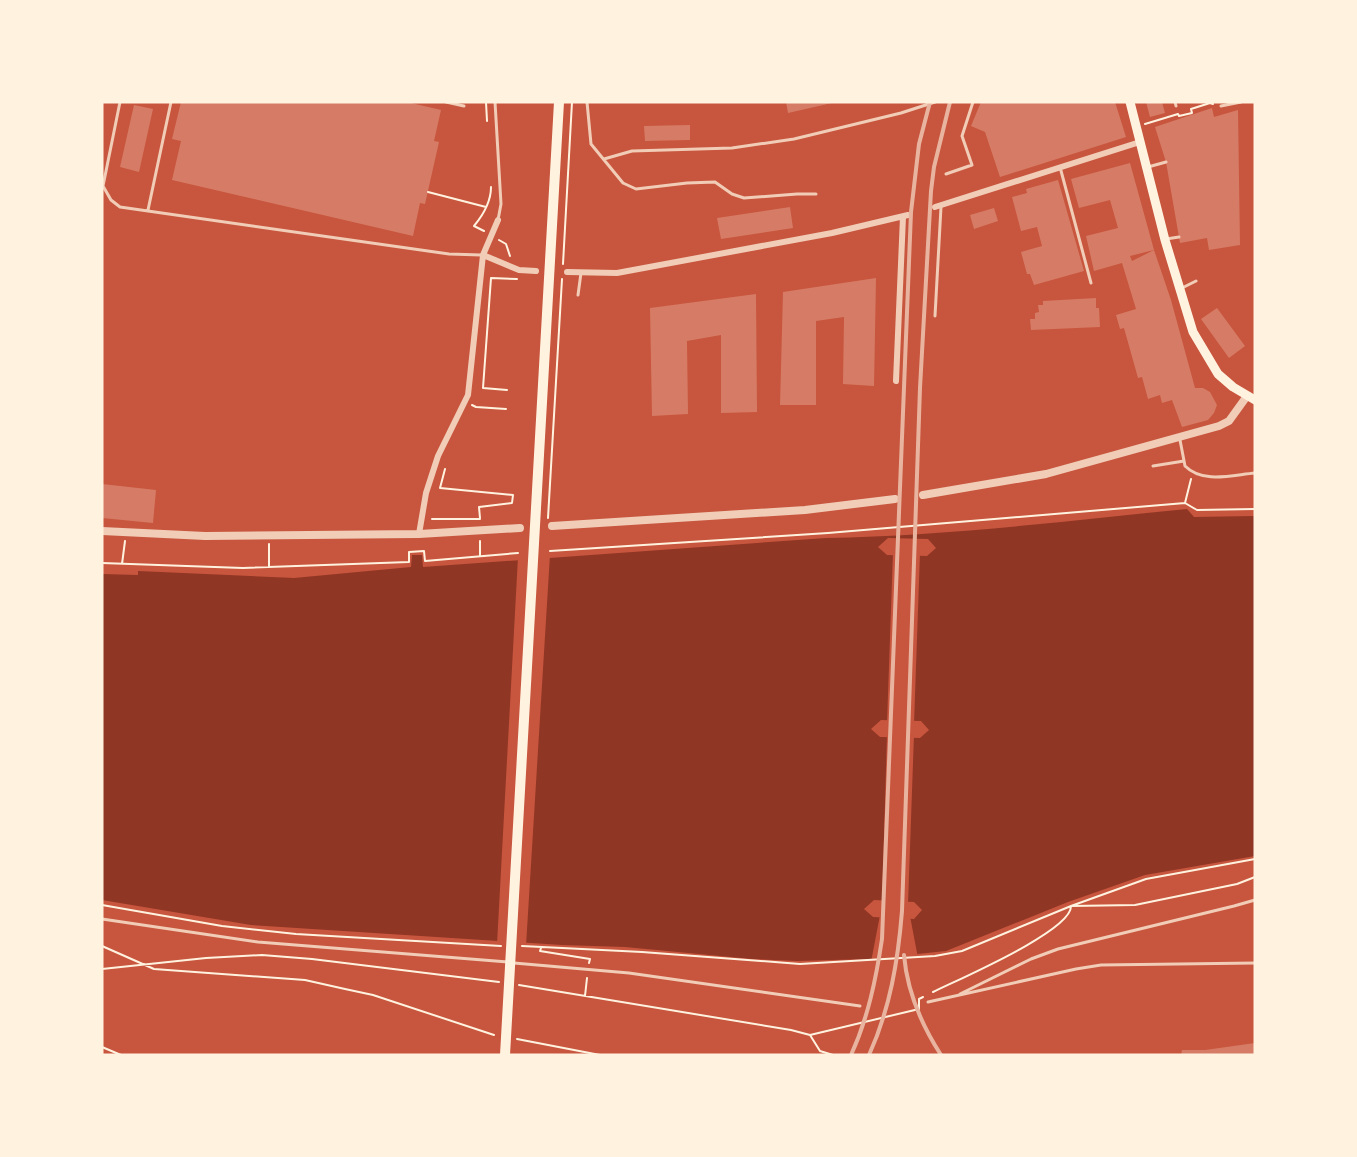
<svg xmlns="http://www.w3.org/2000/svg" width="1357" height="1157" font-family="Rubik,sans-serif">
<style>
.water{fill:#8f3625;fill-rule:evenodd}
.pier{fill:#c8553d}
.building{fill:#d67c66}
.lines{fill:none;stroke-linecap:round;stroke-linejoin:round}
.path{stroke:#fff3e0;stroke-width:2}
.service{stroke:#f1ccb7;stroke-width:3}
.minor{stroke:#f1ccb7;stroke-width:6}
.tertiary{stroke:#f1ccb7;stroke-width:8}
.secondary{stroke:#fff3e0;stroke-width:9}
.primary{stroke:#fff3e0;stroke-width:10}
.rail{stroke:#e9b49f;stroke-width:4}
</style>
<rect width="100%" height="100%" fill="#c8553d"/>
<path class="water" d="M1187 509 1194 517 1255 516V856L1145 875 1068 902 946 951 869 959 797 961 752 959 625 947 562 945 251 925 102 900V574L138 575V571L294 578 411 567 412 555H422L423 567 826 538C946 536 1067 521 1187 509ZM888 538 928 539 936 548 927 556 887 555 878 547ZM881 720 921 721 929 730 920 738 880 737 871 729ZM874 900 914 902 922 910 914 919 873 917 864 909Z"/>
<path class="pier" d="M893 552 920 553 914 724 887 723Z
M550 555 526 946 497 944 518 557Z
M887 734 914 735 908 904H882Z
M880 915 910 916 918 958 871 962Z"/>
<path class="building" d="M181 102H407L441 110 434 141 439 142 425 204 420 203 413 236 172 180 181 141 172 139Z
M786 102H832V103L788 113Z
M981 102H1115L1126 137 1000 177 985 132 971 126Z
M1146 102H1162L1165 113 1150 117Z
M134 105 153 109 139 172 120 167Z
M1212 108 1214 117 1238 110 1240 245 1209 250 1207 238 1180 243 1166 162 1155 127Z
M690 125V140L645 141 644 126Z
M1130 163 1154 250 1130 256 1132 261 1154 250 1171 300 1195 388H1203L1210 392 1217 405 1214 413 1208 420 1182 427 1172 400 1162 403 1160 395 1148 399 1142 377 1138 378 1124 328 1120 329 1116 315 1136 309 1122 263 1094 271 1086 236 1118 228 1110 200 1079 208 1071 179Z
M1058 180 1084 271 1034 285 1030 274H1027L1021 252 1042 246 1037 227 1021 231 1012 197 1027 193 1026 189Z
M790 207 793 228 721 239 717 218Z
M994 208 998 221 974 229 970 215Z
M876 278 874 386 843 384 844 317 816 321V405H780L783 292Z
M756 294 757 412 721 413V335L687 341 688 414 652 416 650 308Z
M1096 298V308H1099L1100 327 1031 330 1030 319H1035V313L1039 312 1038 305H1043V301Z
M1217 308 1245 346 1229 358 1201 319Z
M102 484 156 490 153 523 102 518Z
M1255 1043V1055H1181L1182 1050H1205Z"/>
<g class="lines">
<path class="path" d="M486 102 487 121
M1145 124 1178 114 1179 116 1192 113 1191 109 1210 103 1213 104
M428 192 486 207
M484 231 474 226C484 214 491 202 491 187
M499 240 506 244 510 256
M563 264 572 102
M507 390 483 388 491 278 517 279
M472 405 476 407 506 409
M445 469 440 488 513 495 512 503 479 507 480 518
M1185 503 1191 479
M548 518 562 279
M432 519H480
M480 541V556
M269 544V567
M550 551 828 533 1185 503 1197 510 1255 509
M102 563 243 568 409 562V552L424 551 425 561 518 553
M122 564 125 541
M102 905 222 926 296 934 501 946
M102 946 154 969 305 980 345 989 373 995 494 1035
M522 946 642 952 800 964 935 956 962 951 1071 906 1146 879 1255 859
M541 948 540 951 590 959 589 963
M102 969 206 958 262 955 312 959 499 982
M519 985 791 1030 810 1035 820 1051 833 1055
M933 992C957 980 1072 931 1071 906L1135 905 1237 884 1255 877
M585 996 587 978
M810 1035 919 1009V999L923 997
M517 1039 600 1055
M102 1047 121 1055"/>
<path class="service" d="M120 102 103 186 111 200 120 207 449 254 481 255
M446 102 464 106
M495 102 501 204 498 220
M587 102 591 144 623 183 636 189 687 183 715 182 732 194 744 198 797 194H816
M1175 102 1176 106
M1221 106 1241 102
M604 159 632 151 732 148 794 139 901 113 935 102
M1060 167 1091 283
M1148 167 1166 162
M946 174 972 165 962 136 973 102
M148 210 171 102
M1166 239 1179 237
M1180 289 1196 281
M578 295 581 273
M935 316 941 207
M1180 440 1185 466C1203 484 1232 475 1255 473
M1153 466 1184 461
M102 919 258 942 508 962
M514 963 629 973 860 1006
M960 994 1031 959 1058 949 1234 906 1255 900
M928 1002 1076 969 1101 965 1255 963"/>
<path class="minor" d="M935 207 1140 142
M483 255 519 270 536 271
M567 272 617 273 832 233 908 215
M896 381 903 217
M419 534 426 493 438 456 468 395 483 255 498 220"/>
<path class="tertiary" d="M923 495 1046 474 1219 426 1229 421 1247 396
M552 526 805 510 895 499
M102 531 205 536 419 534 520 528"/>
<path class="secondary" d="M1130 102 1165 240 1193 332 1218 374 1233 387 1255 400"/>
<path class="primary" d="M505 1055 559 102"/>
<path class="rail" d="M904 955C907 991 921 1024 941 1055
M851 1055C868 1018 876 979 882 939L911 212 919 144 930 102
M869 1055C890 1009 898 961 902 911L920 388 931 191 934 167 950 102"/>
</g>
<rect width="1357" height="1157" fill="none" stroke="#fff3e0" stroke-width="207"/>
</svg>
